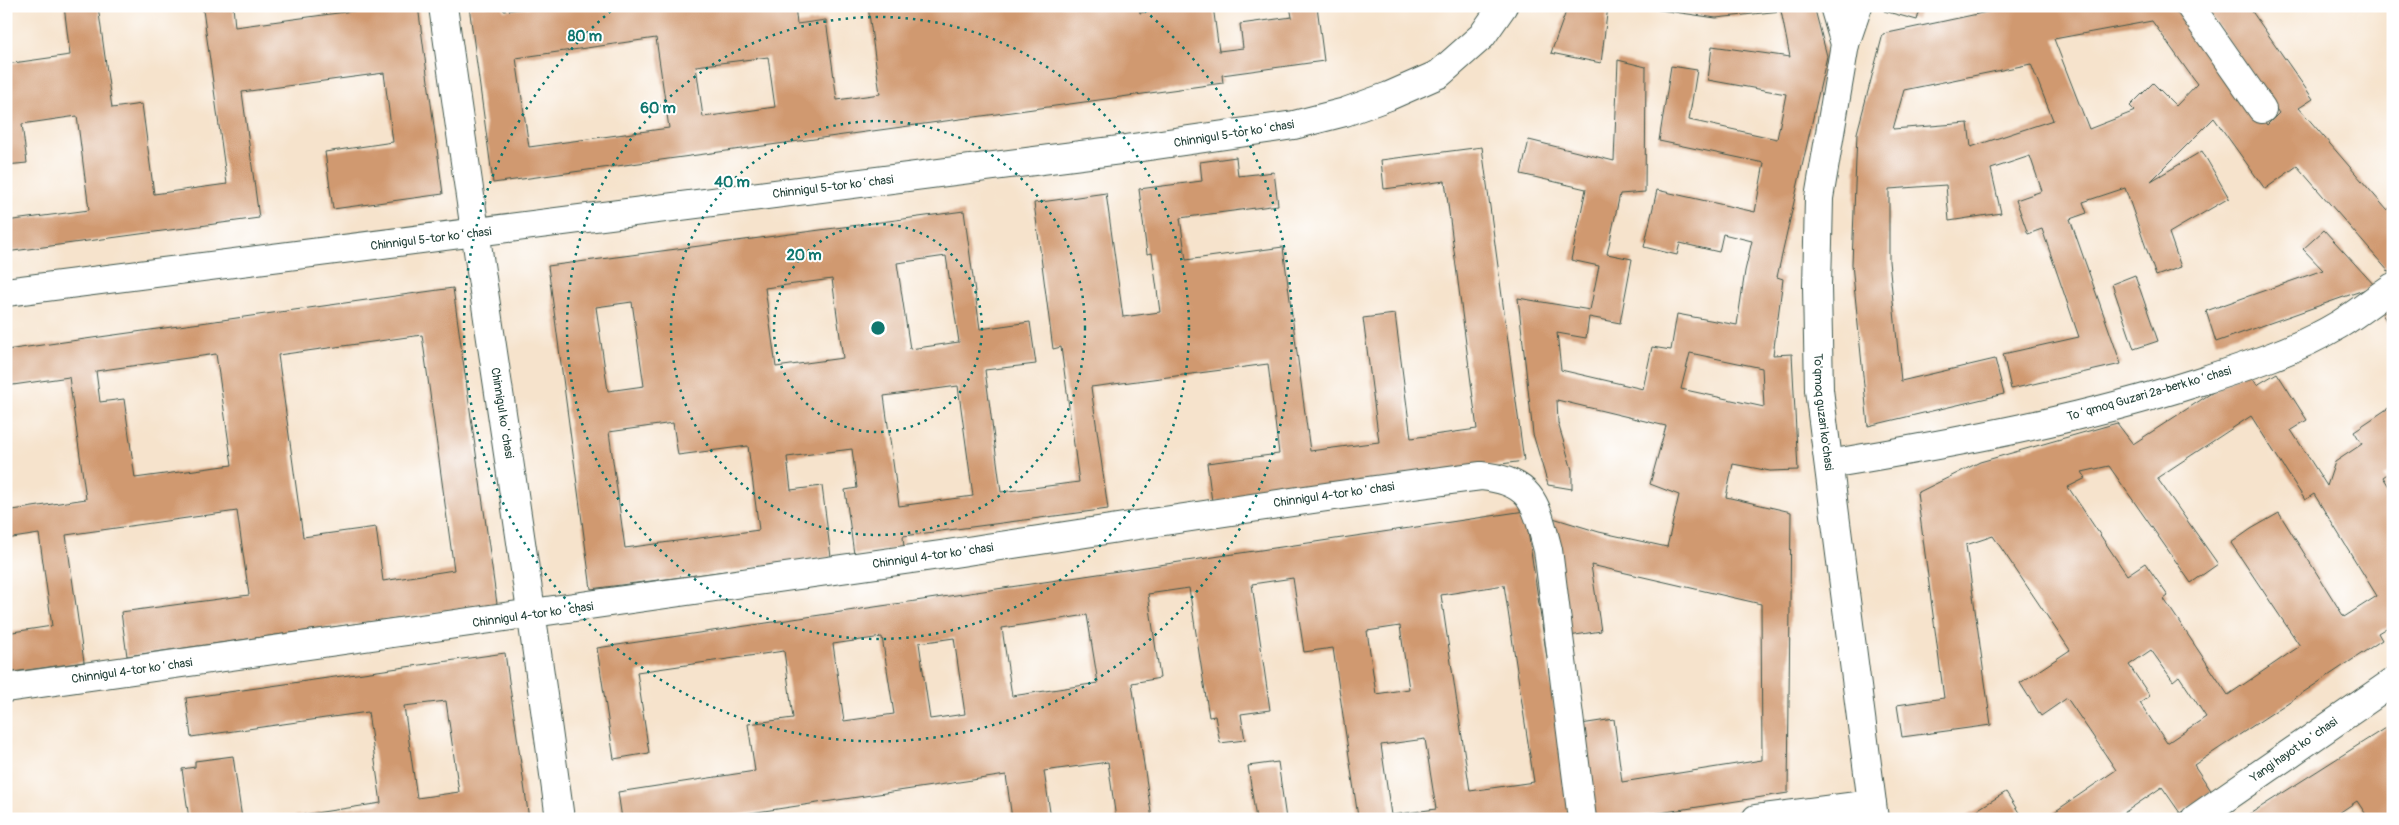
<svg xmlns="http://www.w3.org/2000/svg" width="2399" height="825" font-family="Pangolin,sans-serif">
<style>
.building{fill:#d09970;fill-rule:evenodd}
.lines{fill:none;stroke-linecap:round;stroke-linejoin:round}
.minor-casing{stroke:#3f564b;stroke-width:30}
.tertiary-casing{stroke:#3f564b;stroke-width:30}
.minor{stroke:#fff;stroke-width:28}
.tertiary{stroke:#fff;stroke-width:28}
.ring{fill:none;stroke:#0f766e;stroke-width:2.5;stroke-dasharray:2.5 5}
.labels{text-anchor:middle;dominant-baseline:central;stroke-width:4;stroke-linejoin:round;paint-order:stroke}
.street-label{font-size:12px;fill:#1f3d34;stroke:#fff}
.centre{fill:#0f766e;stroke:#fff;stroke-width:2.5}
.ring-label{font-size:15px;text-anchor:middle;font-weight:bold;fill:#0f766e;stroke:#fff;stroke-width:4;stroke-linejoin:round;paint-order:stroke}
</style>
<rect width="100%" height="100%" fill="#fff"/>
<filter id="ink" filterUnits="userSpaceOnUse"><feTurbulence type="fractalNoise" baseFrequency=".02" numOctaves="2"/><feDisplacementMap in="SourceGraphic" scale="10" xChannelSelector="R" yChannelSelector="G"/><feConvolveMatrix kernelMatrix="1 2 1 2 8 2 1 2 1" color-interpolation-filters="sRGB"/></filter>
<filter id="wash" filterUnits="userSpaceOnUse"><feTurbulence type="fractalNoise" baseFrequency=".0096" numOctaves="4" result="noise"/><feDisplacementMap in="SourceGraphic" scale="20" xChannelSelector="R" yChannelSelector="G"/><feGaussianBlur stdDeviation="1.12" result="paint"/><feColorMatrix in="noise" values="0 0 0 0 0 0 0 0 0 0 0 0 0 0 0 0 0 1.4 0 .05"/><feComposite in="paint" operator="in"/></filter>
<g filter="url(#wash)">
<rect width="100%" height="100%" fill="#f6e3cc"/>
<g id="blocks">
<path class="building" d="M64 6H98L112 108 142 104 154 194 227 184 203 10 233 6 235 27 375 8V6H418L443 194 333 209 325 152 393 142 384 73 316 82 242 92 259 218 6 252V221L89 210 77 116 22 124 27 163 6 165V64L70 55Z
M469 6H503L504 11 541 6H795L797 24 826 20 837 100 880 94 868 6H1139L1140 13 1175 6H1213L1219 51 1243 48 1240 24 1292 17 1290 6H1317L1324 61 1222 75 1223 83 493 183ZM656 38 669 128 529 147 516 58ZM768 57 775 107 703 117 696 66Z
M1568 6H1608L1601 63 1551 53Z
M1632 6H1814L1827 56 1777 277 1783 279 1773 355 1792 354 1798 470 1770 471 1733 464 1726 497 1791 512 1788 793 1621 819H1594L1581 724 1614 719 1622 782 1762 760 1761 604 1591 565 1601 631 1569 636 1553 518 1599 532 1667 547 1679 495 1650 484 1666 426 1557 400 1558 423 1572 470V489L1548 485 1533 434 1518 298 1590 310 1599 266 1571 260 1586 189 1521 174 1529 140 1614 161 1618 60 1646 67 1645 192 1620 194 1607 254 1632 259 1620 323 1589 317 1586 338 1557 333 1561 370 1643 389 1652 347 1671 350 1677 314 1737 325 1745 271 1752 241 1723 234 1719 252 1680 243 1677 255 1644 247 1657 190 1755 212 1764 163 1659 141 1671 66 1697 70 1689 120 1777 139 1786 94 1708 80 1712 46 1790 57 1781 11 1716 18ZM1690 353 1762 368 1764 407 1681 389Z
M1886 6H1921L1917 20 1884 11Z
M2005 6H2177L2267 125 2279 113 2204 6H2255L2251 10 2313 99 2299 108 2387 210 2393 206V269L2389 272 2297 166 2265 189 2214 118 2151 181 2202 151 2229 198 2169 233 2181 267 2156 276 2125 188 2083 202 2087 213 2070 219 2121 364 2011 389 2003 354 2079 337 2042 229 2028 234 2016 200 2042 191 2030 156 1991 169 2001 213 1949 221 1946 185 1889 189V261L1901 381 1995 359 2004 394 1868 426 1852 264 1857 133 1883 34 2006 8ZM2152 21 2197 84 2176 106 2153 83 2130 106 2135 111 2089 129 2054 39ZM2031 64 2053 120 1971 147 1968 123 1893 129 1904 90Z
M1482 147 1524 461 1212 502 1207 463 1279 454 1268 364 1091 387 1108 509 903 536 904 548 854 554 845 490 857 488 852 449 787 457 791 490 822 486 831 557 591 589 548 266 964 211 980 329 1030 322 1036 364 985 370 1001 492 1079 482 1061 347 1053 349 1034 203 1106 193 1123 317 1160 312 1152 253 1147 254 1139 189 1202 181 1200 162 1236 157 1238 176 1274 172 1278 205 1180 218 1186 260 1283 247 1310 451 1379 442 1363 318 1395 314 1411 438 1477 429 1445 181 1384 189 1381 160ZM946 256 959 342 910 349 897 263ZM832 279 843 358 776 367 765 288ZM632 302 644 386 608 391 596 307ZM958 386 973 496 899 506 884 396ZM673 423 678 455 748 446 759 530 625 548 609 432Z
M2324 230 2375 286 2216 342 2206 311 2323 270 2303 249Z
M2135 275 2158 341 2134 349 2112 284Z
M453 288 497 604 127 656 121 612 249 595 237 511 66 535 84 662 6 673V633L52 626 39 534 6 539V511L86 499 69 377 6 386V350ZM422 335 454 570 383 581 376 527 303 537 278 355ZM216 354 232 465 135 478 124 399 100 402 96 371Z
M2393 307V330L2382 314Z
M2247 370 2257 385 2277 373 2307 420 2291 430 2327 486 2335 462 2362 444 2354 431 2393 405V470L2383 477 2393 493V624L2378 633 2382 640 2194 765 2212 792 2180 813 2162 787 2115 819H2044L2116 770 2067 698 2041 716 2020 683 2070 650 1993 536 1966 545 1991 725 1902 737 1897 705 1944 698 1917 493 1980 462 2117 423 2133 444ZM2251 416 2305 500 2314 494 2377 596 2344 617 2279 513 2251 529 2231 543 2300 646 2228 695 2164 599 2168 596 2145 563 2127 575 2068 487 2086 478 2082 472 2109 466 2191 583 2218 564 2157 478ZM2151 650 2173 681 2179 676 2206 717 2167 743 2140 703 2150 696 2129 665Z
M1525 511 1571 818 1351 819 1358 817 1333 648 1304 652 1293 578 1252 584 1270 710 1241 714 1245 740 1220 743 1215 716 1209 717 1189 588 1148 594 1160 678 1132 683 1152 819H1116L1108 762 1044 771 1051 819H1012L1006 775 710 819H622L618 792 755 771 748 724 793 718 784 651 637 672 649 753 614 759 597 648ZM1504 585 1534 782 1470 791 1441 595ZM1087 615 1098 683 1012 696 1002 628ZM1400 626 1409 689 1376 694 1367 631ZM882 637 894 714 844 721 833 644ZM954 638 965 714 930 719 919 643ZM1425 739 1436 809 1391 815 1381 745Z
M505 653 529 819H276L381 803 368 712 191 737 186 698ZM446 701 459 792 417 798 404 706Z
M2393 723V819H2369L2357 801 2330 819H2250L2248 815Z
M233 756 242 819H189L182 769 195 767V761Z
M1278 762 1286 819H1256L1248 766Z
M2006 792 2023 819H1962Z"/>
</g>
</g>
<g filter="url(#ink)">
<use href="#blocks" fill-opacity="0" stroke="#3f564b" stroke-width="1"/>
<g class="lines">
<g class="minor-casing">
<path id="minor" d="M443 6C480 277 524 547 560 819
M2190 6 2262 109
M1845 44 1858 6
M6 292 1120 150 1294 125 1345 112 1389 96 1439 74 1482 36 1503 6
M1829 464C1954 443 2080 420 2201 381 2248 366 2297 350 2340 324 2358 313 2375 299 2393 287
M6 688C315 645 624 602 933 556 1115 529 1298 499 1481 476 1533 481 1536 504 1548 550L1582 819
M1756 819 1872 804
M2195 819 2393 682"/>
</g>
<g class="tertiary-casing">
<g id="tertiary">
<path id="s1" d="M1834 6 1845 44 1819 198 1817 287 1819 390 1874 819"/>
</g>
</g>
<use href="#minor" class="minor"/>
<use href="#tertiary" class="tertiary"/>
</g>
</g>
<g class="ring">
<circle cx="878" cy="328" r="104"/>
<circle cx="878" cy="328" r="207"/>
<circle cx="878" cy="328" r="311"/>
<path d="M1139 6A414 414 0 1 1 617 6"/>
</g>
<g class="labels">
<g class="street-label">
<text transform="translate(1234 134) rotate(-9)">Chinnigul 5-tor koʻchasi</text>
<text transform="translate(833 187) rotate(-7)">Chinnigul 5-tor koʻchasi</text>
<text transform="translate(431 239) rotate(-7)">Chinnigul 5-tor koʻchasi</text>
<text transform="translate(2149 394) rotate(-16)">Toʻqmoq Guzari 2a-berk koʻchasi</text>
<text stroke="none"><textPath href="#s1" startOffset="410">To'qmoq guzari ko'chasi</textPath></text>
<text transform="translate(502 413) rotate(81)">Chinnigul koʻchasi</text>
<text transform="translate(1334 495) rotate(-8)">Chinnigul 4-tor koʻchasi</text>
<text transform="translate(933 556) rotate(-8)">Chinnigul 4-tor koʻchasi</text>
<text transform="translate(533 615) rotate(-8)">Chinnigul 4-tor koʻchasi</text>
<text transform="translate(132 671) rotate(-8)">Chinnigul 4-tor koʻchasi</text>
<text transform="translate(2294 750) rotate(-35)">Yangi hayot koʻchasi</text>
</g>
</g>
<circle cx="878" cy="328" r="8" class="centre"/>
<g class="ring-label">
<text x="585" y="41">80 m</text>
<text x="658" y="113">60 m</text>
<text x="732" y="187">40 m</text>
<text x="804" y="260">20 m</text>
</g>
<rect width="2399" height="825" fill="none" stroke="#fff" stroke-width="25"/>
</svg>
